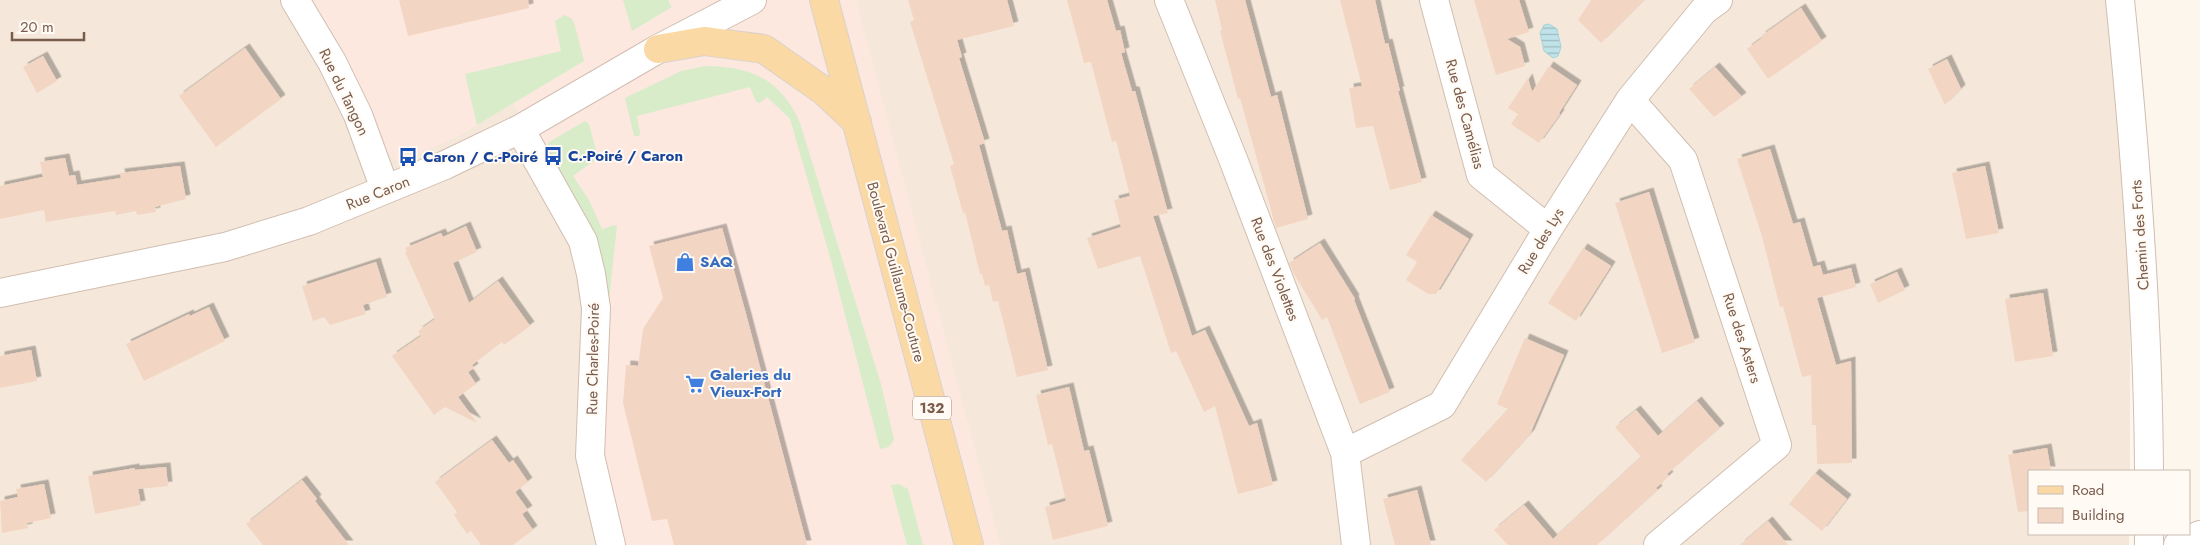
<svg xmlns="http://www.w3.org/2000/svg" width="2200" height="545" font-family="Jost,sans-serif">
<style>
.residential{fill:#f5e8da}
.commercial{fill:#fde8e0}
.grass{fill:#d8ecc9}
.water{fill:url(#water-rules);stroke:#a5d3da}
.building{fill:#f3d5c3;filter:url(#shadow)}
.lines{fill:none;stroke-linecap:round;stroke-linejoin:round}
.minor-casing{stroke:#d1beb0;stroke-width:30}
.major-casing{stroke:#dad1cd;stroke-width:30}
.minor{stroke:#fff;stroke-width:28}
.major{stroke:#fbd9a5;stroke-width:28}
.labels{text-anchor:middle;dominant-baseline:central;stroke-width:4;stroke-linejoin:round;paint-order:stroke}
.shield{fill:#fffaf3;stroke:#a28b7f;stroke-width:1}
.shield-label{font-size:14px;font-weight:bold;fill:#7a5c4d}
.street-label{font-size:15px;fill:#7a5c4d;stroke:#fffaf3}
.transit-label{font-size:15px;font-weight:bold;fill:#164399;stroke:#fffaf3;text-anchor:start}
.shop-label{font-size:15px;font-weight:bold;fill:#366cbe;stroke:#fffaf3;text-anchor:start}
</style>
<defs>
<pattern id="water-rules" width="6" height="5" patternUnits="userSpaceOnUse" patternTransform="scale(1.25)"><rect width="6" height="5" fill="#bfe3e8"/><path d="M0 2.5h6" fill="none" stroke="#a0bbbe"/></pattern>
<filter id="shadow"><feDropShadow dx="4.5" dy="-4.5" stdDeviation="0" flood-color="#0004"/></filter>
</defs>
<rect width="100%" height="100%" fill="#fdf6ec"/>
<path class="residential" d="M0 0H314L315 17 456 137 514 103 581 213 621 545H0Z
M854 0H2111L2130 254V471H2029V534H2129V545H1000Z"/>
<path class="commercial" d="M314 0H856L1000 545H621L599 456 581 213 514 103 456 137 401 162 390 157 315 17Z"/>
<path class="grass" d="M623 0H668L672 7 632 31Z
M564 15 571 18 574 22 584 61 477 125 465 74 561 51 555 21Z
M705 66C751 66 782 80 800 123L881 384 894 439C891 447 887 448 880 449L830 257 790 119 767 97 760 103 756 102 750 87 637 116 640 133 639 136H634L625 98 681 71Z
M585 121 589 124 598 158 573 176 589 200 602 229 614 225 617 226 608 309 547 149 549 142Z
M899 484 908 489 923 545H907L891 485Z"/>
<path class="water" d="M1549 24 1557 29 1561 47 1558 56 1553 58 1544 51 1540 33 1544 25Z"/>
<path class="building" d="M399 0H528L529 8 408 36Z
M908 0H1007L1014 26 957 40 962 57 959 58 985 143 979 145 1002 231 1007 230 1017 274 1025 272 1048 370 1017 377 998 301 993 302 989 285 985 286 982 274H980L965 212 963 213 950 166 954 164 910 22 914 20Z
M1067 0H1107L1116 31 1120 30 1125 52 1121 53 1132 91H1135L1168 213 1153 216 1192 336 1205 330 1249 426 1257 423 1273 485 1238 494 1215 406 1204 412 1176 351 1171 353 1140 256 1098 269 1087 238 1121 227 1114 200 1130 196 1116 141 1112 142 1091 62 1084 63Z
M1215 0H1245L1271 97 1277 95 1308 219 1276 228 1240 98 1238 99 1220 31 1222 30Z
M1340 0H1375L1385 44 1388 43 1400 91H1398L1422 182 1390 190 1373 126 1356 128 1349 88 1362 86Z
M1474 0H1519L1529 32 1507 39 1520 47 1525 66 1496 75Z
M1591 0H1644L1601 43 1578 20Z
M1801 8 1822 41 1768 79 1747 49 1762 38 1761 36Z
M245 48 281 99 216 147 179 96Z
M43 56 57 81 37 93 23 67Z
M1947 59 1961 89 1945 105 1928 69Z
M1549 66 1577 85 1559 113 1560 114 1539 143 1511 124 1518 114 1508 108 1528 78 1532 92Z
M1715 67 1742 97 1714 117 1689 89Z
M1770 149 1793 224 1800 222 1813 267 1820 265 1823 275 1851 268 1856 287 1817 298 1836 365 1851 361 1852 463 1817 464 1816 425H1812L1811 375 1802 377 1783 306 1780 307 1761 233 1737 159Z
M65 158 69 176 75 175 77 185 121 178 120 173 180 166 186 199 155 207 156 212 137 215 136 211 116 215 115 211 46 222 44 210 0 219V186L43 177 40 162Z
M1985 166 1999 233 1966 239 1952 173Z
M1649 192 1695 342 1662 353 1615 203Z
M1431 215 1469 239 1436 294H1428L1406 280 1417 262 1406 255Z
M466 226 477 252 453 263 469 303 498 281 530 326 504 345 502 342 472 365 474 368 468 372 476 384 458 397 477 423 445 407 434 415 392 356 421 336 418 331 435 319 405 252H407L405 248 441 233 443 237Z
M722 228 746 314 807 545H674L667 519 652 521 623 403 626 365 638 366 643 329 663 298 649 246Z
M1320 243 1355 299 1354 300 1390 392 1360 404 1327 317 1322 320 1294 274 1289 263Z
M1583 248 1611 266 1576 321 1548 303Z
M376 262 387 297 363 305 366 314 330 325 324 317 313 321 302 286Z
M1897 272 1905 290 1878 303 1870 284Z
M2043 293 2053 356 2015 362 2005 299Z
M209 307 225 341 144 381 126 344 189 314 190 316Z
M1525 338 1564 355 1530 434 1486 482 1461 460 1508 409 1497 404Z
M31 350 37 381 0 388V356Z
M1069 387 1084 451 1089 450 1108 526 1053 540 1045 507 1066 501 1052 444 1048 445 1036 395Z
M1697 401 1720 428 1667 474 1669 476 1656 488 1658 490 1597 545H1508L1494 530 1524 505 1553 539 1641 457 1615 427 1636 410 1658 436Z
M492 440 509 463 513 460 528 482 515 492 528 510 522 514 533 530 513 545H481L471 531 467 534 454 515 457 512 435 482Z
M2047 448 2051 471H2029V511L2018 512 2008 455Z
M166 467 168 486 138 489 141 505 95 514 88 476 135 468V470Z
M1815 473 1847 499 1822 531 1789 504Z
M302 480 317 499 315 501 349 545H263L246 524Z
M44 484 51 518 27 523 28 528 2 533 0 501 18 497 16 489Z
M1417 490 1431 545H1395L1383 499Z
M1768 521 1788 545H1740Z"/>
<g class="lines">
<g class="minor-casing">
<path id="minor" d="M295 0 332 62 358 115 385 189
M1169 0 1233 159 1345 453 1356 545
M1434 0 1481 175 1548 229
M2120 0C2136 157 2148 314 2149 471
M1630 100 1683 160 1777 445 1658 545
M520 129 583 241 591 274 596 308 590 456 611 545
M0 293 225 247 309 221 445 165 520 129 658 49 752 0
M1345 453 1442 405 1548 229 1630 100 1704 10 1718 0
M2149 534V545
M2178 545 2200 535"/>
</g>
<g class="major-casing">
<path id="major" d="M824 0 969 545
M658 49 704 41 764 49 824 91 857 122"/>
</g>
<use href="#minor" class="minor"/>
<use href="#major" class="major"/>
</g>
<defs>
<g id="bus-bare" transform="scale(1.5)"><path d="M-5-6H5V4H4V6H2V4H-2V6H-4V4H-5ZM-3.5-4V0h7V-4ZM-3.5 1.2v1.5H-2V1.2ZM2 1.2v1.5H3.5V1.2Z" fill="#1a4fb4" stroke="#fffaf3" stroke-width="2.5" paint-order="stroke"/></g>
<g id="shop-bare" transform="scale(1.5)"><path d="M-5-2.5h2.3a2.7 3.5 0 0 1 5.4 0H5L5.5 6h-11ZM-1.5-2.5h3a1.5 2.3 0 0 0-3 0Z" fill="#3f7fe0" stroke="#fffaf3" stroke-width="2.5" paint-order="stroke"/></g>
<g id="supermarket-bare" transform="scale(1.5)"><path d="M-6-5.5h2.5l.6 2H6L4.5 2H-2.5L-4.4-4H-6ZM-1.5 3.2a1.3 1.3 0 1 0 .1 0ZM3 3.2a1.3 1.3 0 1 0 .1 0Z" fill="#3f7fe0" stroke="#fffaf3" stroke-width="2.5" paint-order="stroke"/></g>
</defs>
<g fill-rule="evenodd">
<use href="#bus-bare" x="553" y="156"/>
<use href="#bus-bare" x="408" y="157"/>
<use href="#shop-bare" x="685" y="262"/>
<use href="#supermarket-bare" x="695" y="384"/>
</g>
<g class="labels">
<rect class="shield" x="913" y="396.5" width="38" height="23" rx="4"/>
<g class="shield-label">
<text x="932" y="408">132</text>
</g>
<g class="street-label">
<text transform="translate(344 92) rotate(64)">Rue du Tangon</text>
<text transform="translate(1465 114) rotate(75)">Rue des Camélias</text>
<text transform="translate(378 193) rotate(-22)">Rue Caron</text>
<text transform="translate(2140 235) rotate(-94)">Chemin des Forts</text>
<text transform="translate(1541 241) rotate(-59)">Rue des Lys</text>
<text transform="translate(1275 269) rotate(69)">Rue des Violettes</text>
<text transform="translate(896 272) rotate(75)">Boulevard Guillaume-Couture</text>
<text transform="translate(1742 338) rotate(72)">Rue des Asters</text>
<text transform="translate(593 359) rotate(-89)">Rue Charles-Poiré</text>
</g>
<g class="transit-label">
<text x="568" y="156">C.-Poiré / Caron</text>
<text x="423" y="157">Caron / C.-Poiré</text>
</g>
<g class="shop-label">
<text x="700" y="262">SAQ</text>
<text x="710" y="375">Galeries du<tspan x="710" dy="17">Vieux-Fort</tspan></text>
</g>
</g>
<rect x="2028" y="470" width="162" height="65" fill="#fffaf3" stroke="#cabbb1"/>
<rect x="2038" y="486" width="25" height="8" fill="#fbd9a5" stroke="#cabbb1"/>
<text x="2072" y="495" font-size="15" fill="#7a5c4d">Road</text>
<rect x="2038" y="508" width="25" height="15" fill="#f3d5c3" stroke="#cabbb1"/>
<text x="2072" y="520" font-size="15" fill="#7a5c4d">Building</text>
<path d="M12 32v8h72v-8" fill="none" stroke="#7a5c4d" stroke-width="2.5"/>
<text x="20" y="32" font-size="15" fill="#7a5c4d" stroke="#fffaf3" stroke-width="4" paint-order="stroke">20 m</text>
</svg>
